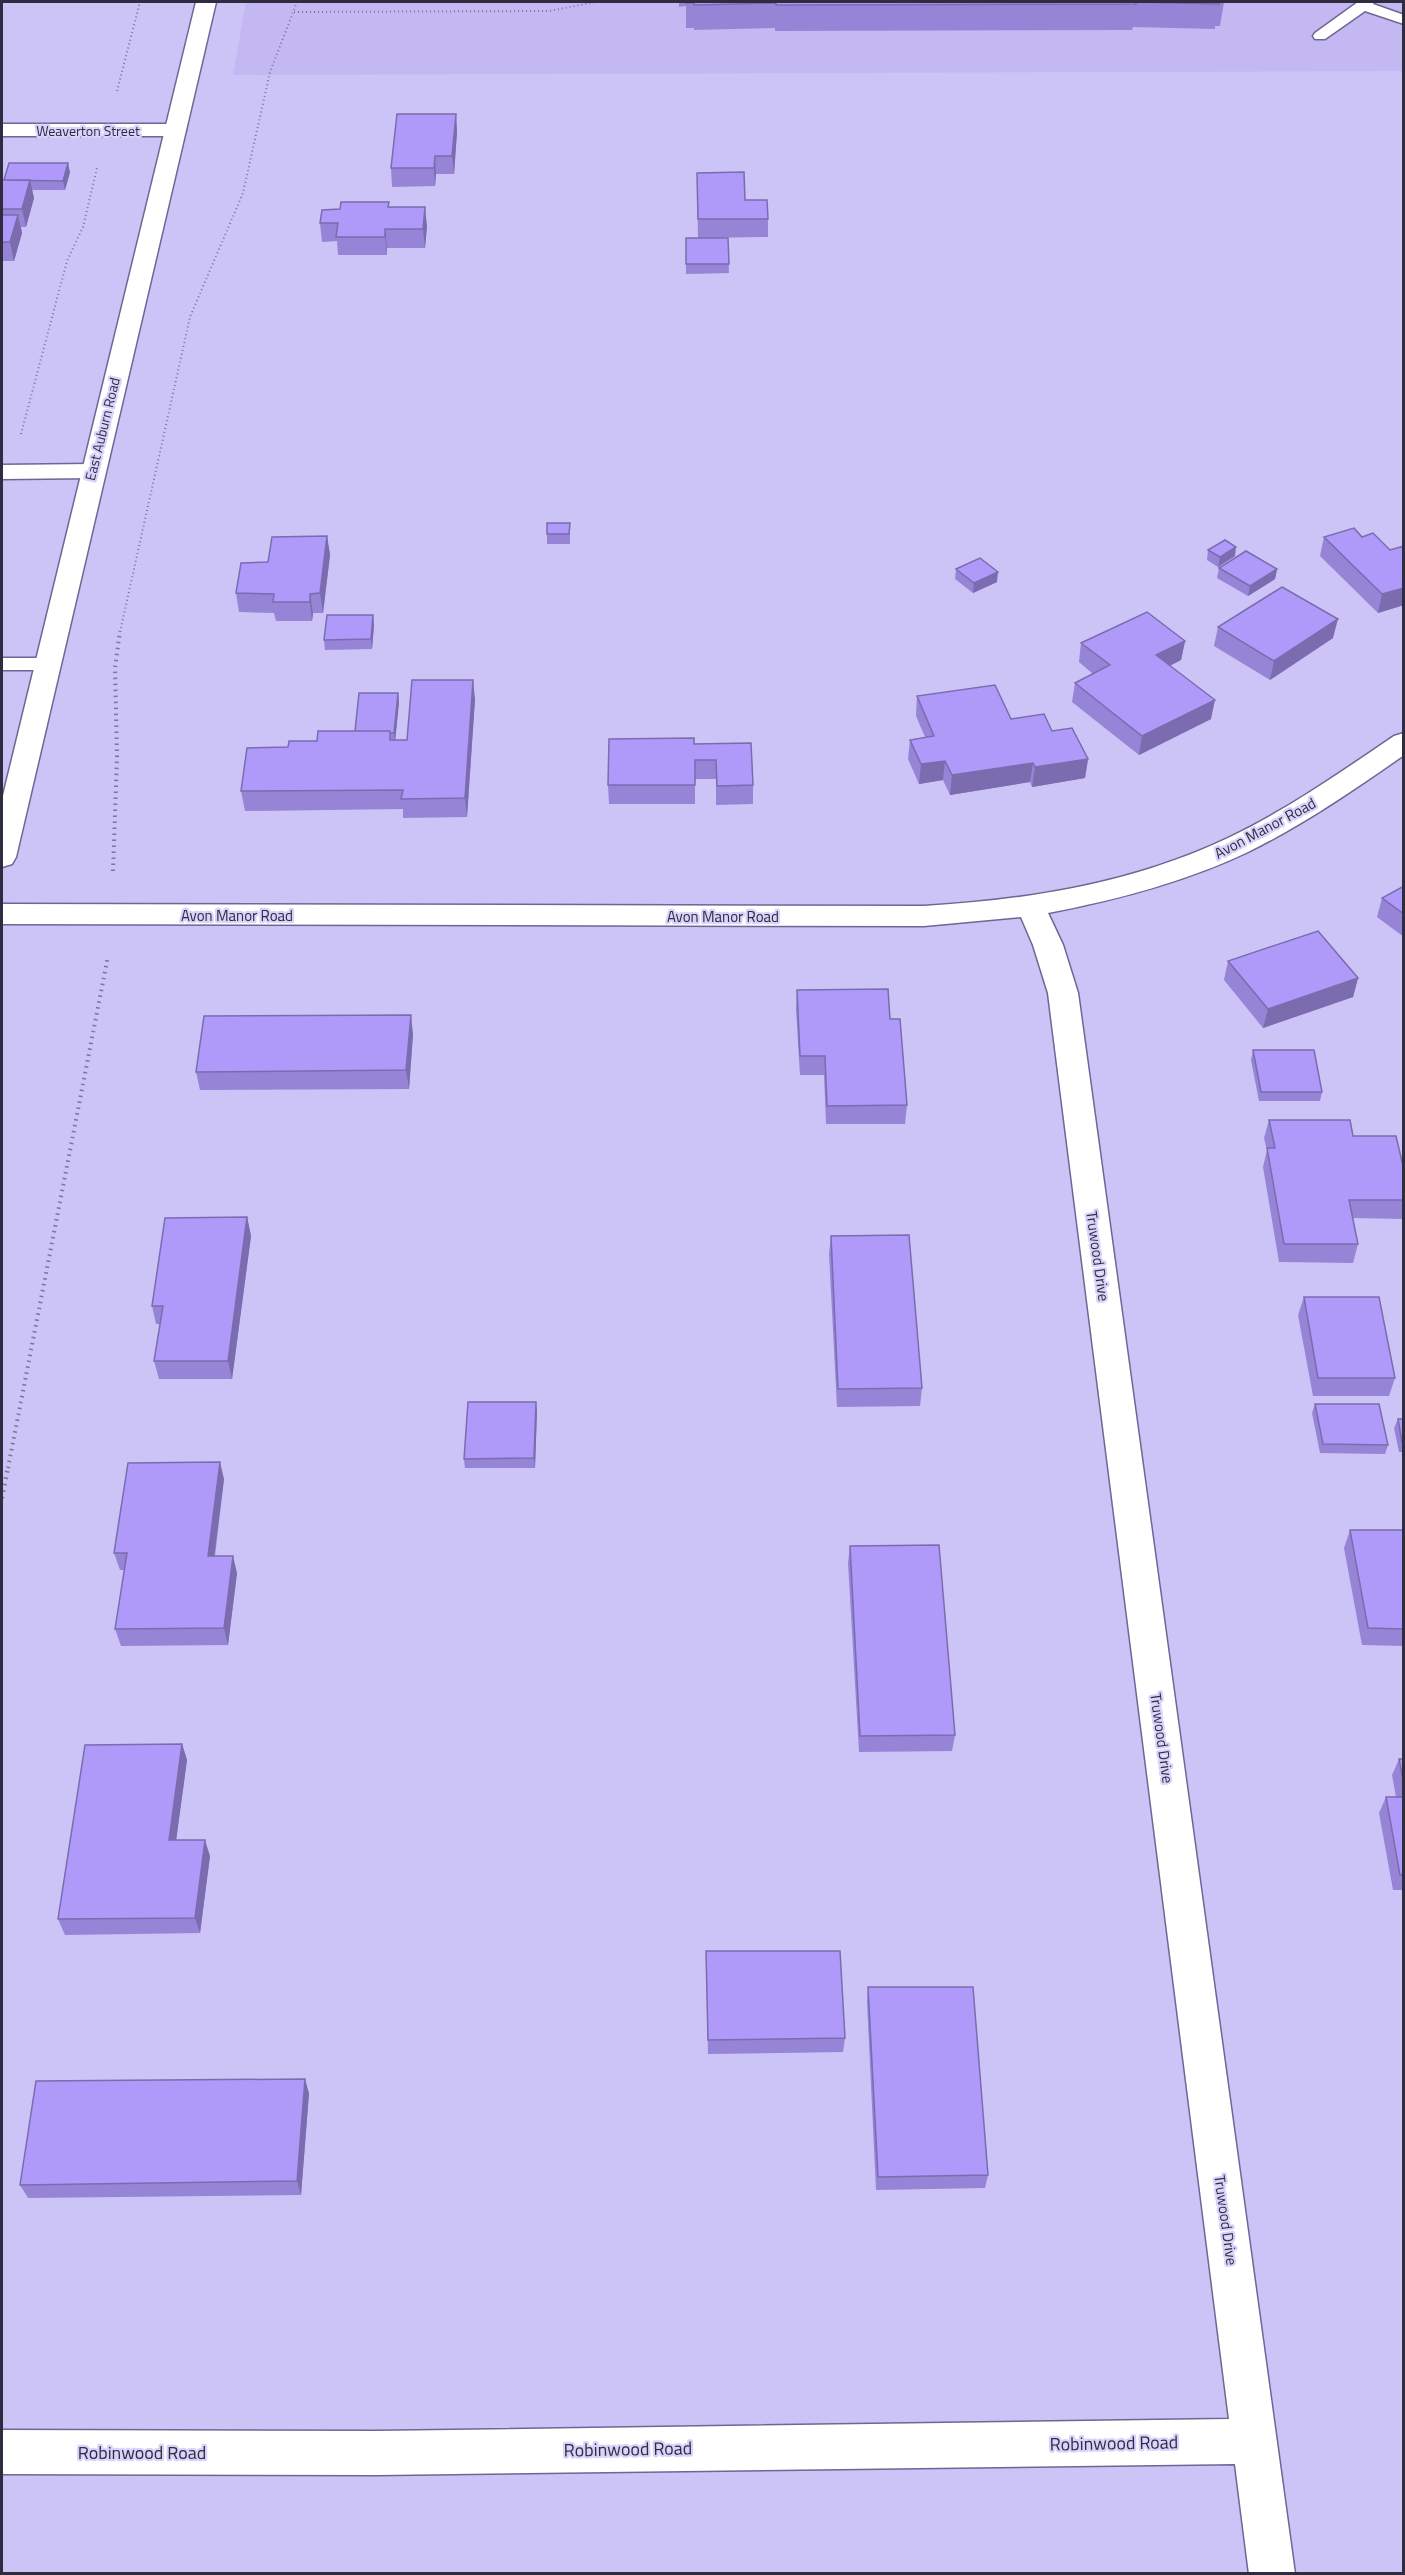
<svg xmlns="http://www.w3.org/2000/svg" width="1405" height="2575" font-family="'Titillium Web',sans-serif">
<style>
.built{fill:#c3b8f1}
.lines{fill:none;stroke-linecap:round;stroke-linejoin:round}
.service-casing{stroke:#6f6693;stroke-width:3}
.minor-casing{stroke:#6f6693;stroke-width:3}
.secondary-casing{stroke:#6f6693;stroke-width:3}
.path-far2{stroke:#7c7698;stroke-width:2;stroke-dasharray:1 3;stroke-linecap:butt}
.path-far1{stroke:#7c7698;stroke-width:4;stroke-dasharray:1.5 4.5;stroke-linecap:butt}
.path{stroke:#7c7698;stroke-width:4.5;stroke-dasharray:1.5 5;stroke-linecap:butt}
.service{fill:#fff;fill-rule:evenodd}
.minor{fill:#fff;fill-rule:evenodd}
.secondary{fill:#fff;fill-rule:evenodd}
.wall{fill:#9684d7}
.shaded-wall{fill:#7a6caf}
.building{fill:#af9afa;stroke:#7a6caf;stroke-width:1.5}
.labels{text-anchor:middle;dominant-baseline:central;stroke-width:4.5;stroke-linejoin:round;paint-order:stroke}
.far-street-label{font-size:14px;fill:#2f2c3f;stroke:#d9d2fb}
.street-label{font-size:15px;fill:#2f2c3f;stroke:#d9d2fb}
.near-street-label{font-size:18px;fill:#2f2c3f;stroke:#d9d2fb}
</style>
<rect width="100%" height="100%" fill="#ccc3f6"/>
<path class="built" d="M246 2H1403V71L233 75Z"/>
<g class="lines">
<g class="service-casing">
<path id="service" d="M1358 2H1374L1373 4 1404 15V24L1365 11 1325 39H1315L1313 36 1315 33Z
M2 658H47L54 660 57 664 54 668 47 670H2Z"/>
</g>
<g class="minor-casing">
<path id="minor" d="M2 124H175L182 126 186 130 182 134 175 136H2Z
M92 464 101 466 104 471 101 476 92 478 2 479V465Z
M1404 733V755C1354 790 1303 825 1248 852 1185 882 1116 900 1048 913L1063 945 1078 993 1295 2574H1249L1235 2464 378 2475 2 2474V2430L378 2431 1229 2419 1048 993 1033 945 1021 917 924 926 2 924V904L924 906C1028 900 1133 883 1228 838 1287 810 1341 772 1394 736Z"/>
</g>
<g class="secondary-casing">
<path id="secondary" d="M196 2H216L16 857 12 864 2 867V800Z"/>
</g>
<path class="path-far2" d="M294 12 549 11 596 2
M117 91 140 2
M21 434 67 261 83 227 97 168
M120 632 190 317 243 193 270 72 297 2"/>
<path class="path-far1" d="M113 871 117 757 115 668 120 631
M8 1468 108 956"/>
<path class="path" d="M2 1498 8 1467"/>
<use href="#service" class="service"/>
<use href="#minor" class="minor"/>
<use href="#secondary" class="secondary"/>
</g>
<path class="wall" d="M679 2H1224L1220 26H1215V29L1133 27 1132 30 775 31V28L694 30V28H686V6L679 7Z
M456 114 457 132 454 174H436L435 186 392 187 391 168Z
M70 172 65 190H32L34 198 26 227H21L22 233 14 261H2V180Z
M697 173 745 200 768 219V237L698 238Z
M389 207 427 226 425 248H387V255H338L337 241 322 242 320 223Z
M686 238H728L729 273 686 274Z
M570 533V544H547V534Z
M327 536 330 555 323 613H313L312 621H276L274 613 239 612 236 593 268 562Z
M1324 537 1390 550 1404 546V605L1378 613 1320 556Z
M1208 550 1235 556 1218 567 1207 560Z
M1219 568 1277 569 1275 579 1248 596 1217 578Z
M956 569 997 582 973 593 955 579Z
M373 615 374 625 372 649 325 650 324 640Z
M1218 627 1333 638 1270 680 1214 646Z
M1185 641 1181 660 1170 666 1211 719 1139 755 1072 702 1075 683 1093 674 1079 662 1081 643Z
M398 693 399 702 395 740H407L475 699 467 817 403 818V809L245 811 241 791 288 747 355 731Z
M917 696 1011 719 1052 731 1088 759 1085 778 1032 787 1030 782 950 795 943 780 919 784 908 759 910 740 925 737 916 716Z
M695 744 753 785V804L716 805V779H695V804H609L608 785Z
M1404 886V937L1377 917 1382 898Z
M1228 961 1358 978 1353 997 1263 1028 1224 980Z
M797 990 890 1019 907 1105 905 1124H826L824 1075H800L796 1009Z
M413 1034 409 1089 200 1090 196 1072Z
M1253 1050 1322 1092 1320 1101H1259L1251 1060Z
M1269 1120 1353 1136 1404 1170V1219L1353 1218 1358 1244 1353 1263 1279 1262 1263 1167 1267 1150 1264 1138Z
M247 1217 251 1236 232 1379H159L154 1361 160 1324H156L152 1306Z
M831 1236 922 1388 920 1406 837 1407 829 1254Z
M1304 1297 1395 1378 1389 1396H1313L1298 1315Z
M1315 1404 1388 1445 1385 1454 1320 1453 1312 1413Z
M537 1411 535 1468H465L464 1459Z
M1398 1419H1404V1452H1399L1394 1428Z
M224 1479 215 1556 237 1573 228 1645 121 1646 115 1629 124 1570H120L114 1553Z
M1350 1530H1404V1646L1362 1645 1344 1548Z
M850 1546 955 1735 952 1751 859 1752 848 1563Z
M182 1744 187 1760 176 1840 210 1856 200 1933 65 1935 58 1919Z
M1399 1759H1404V1890H1393L1379 1813 1386 1797H1396L1392 1775Z
M706 1951 845 2038 843 2052 708 2054Z
M868 1987 988 2175 985 2188 876 2190 867 2002Z
M309 2093 301 2195 28 2198 20 2185Z"/>
<path class="shaded-wall" d="M456 114 457 132 454 174 452 156Z
M435 156 436 174 435 186 434 168Z
M68 163 70 172 65 190 63 181Z
M30 180 34 198 26 227 22 209Z
M425 207 427 226 425 248 423 229Z
M18 215 22 233 14 261 10 242Z
M385 229 387 248V255L385 237Z
M327 536 330 555 323 613 320 593Z
M1236 547 1235 556 1218 567 1220 557Z
M1277 569 1275 579 1248 596 1250 586Z
M998 572 997 582 973 593 974 583Z
M1404 588V605L1378 613 1382 594Z
M310 594 313 613 312 621 310 602Z
M373 615 374 625 372 649 371 639Z
M1338 619 1333 638 1270 680 1274 661Z
M1185 641 1181 660 1152 674 1156 655Z
M473 680 475 699 467 817 465 798Z
M398 693 399 702 395 743 394 733Z
M1215 700 1211 719 1139 755 1142 736Z
M1088 759 1085 778 1032 787 1035 767Z
M945 761 943 780 919 784 921 764Z
M1033 763 1030 782 950 795 952 775Z
M1358 978 1353 997 1263 1028 1268 1009Z
M411 1015 413 1034 409 1089 406 1070Z
M247 1217 251 1236 232 1379 228 1361Z
M536 1402 537 1411 535 1468 534 1458Z
M220 1462 224 1479 212 1573 208 1556Z
M233 1556 237 1573 228 1645 224 1628Z
M182 1744 187 1760 174 1856 169 1840Z
M205 1840 210 1856 200 1933 195 1918Z
M305 2079 309 2093 301 2195 297 2181Z"/>
<path class="building" d="M686 2H1218L1219 4 1135 2 1136 4 776 5V3L694 5V3H686Z
M397 114H456L452 156H435L434 168H391Z
M9 163H68L63 181 4 180Z
M744 172 745 200H767L768 219H698L697 173Z
M2 180H30L22 209H2Z
M341 202H389L388 207H425L423 229H385V237H336L338 223H320L322 210 340 209Z
M2 215H18L10 242H2Z
M686 238H728L729 264H686Z
M547 523H570L569 534H547Z
M1354 528 1362 537 1373 533 1390 550 1404 546V588L1382 594 1324 537Z
M327 536 320 593 310 594V602H273L274 594 236 593 241 563 268 562 272 537Z
M1225 540 1236 547 1220 557 1208 550Z
M1246 551 1277 569 1250 586 1219 568Z
M980 558 998 572 974 583 956 569Z
M1282 587 1338 619 1274 661 1218 627Z
M1147 612 1185 641 1156 655 1215 700 1142 736 1075 683 1110 665 1081 643Z
M327 615H373L371 639 324 640Z
M412 680H473L465 798 401 799 403 790 241 791 247 748 288 747 289 741H317L318 731H390V740H407Z
M995 685 1011 719 1044 714 1052 731 1072 728 1088 759 1035 767 1033 763 952 775 945 761 921 764 910 740 934 736 917 696Z
M359 693H398L394 733H390V731H355Z
M694 738V744L751 743 753 785 717 786 716 760H695V785H608L609 739Z
M1404 886V914L1382 898Z
M1318 931 1358 978 1268 1009 1228 961Z
M888 989 890 1019H900L907 1105 827 1106 825 1056H800L797 990Z
M411 1015 406 1070 196 1072 204 1016Z
M1253 1050H1314L1322 1092H1261Z
M1269 1120H1350L1353 1136H1396L1404 1170V1200H1349L1358 1244H1284L1267 1148H1275Z
M247 1217 228 1361H154L163 1306H152L165 1218Z
M909 1235 922 1388 838 1389 831 1236Z
M1304 1297H1379L1395 1378H1318Z
M468 1402H536L534 1458 464 1459Z
M1315 1404H1379L1388 1445 1323 1444Z
M1398 1419H1404V1442H1402Z
M220 1462 208 1556H233L224 1628 115 1629 127 1553H114L128 1463Z
M1350 1530H1404V1629L1368 1628Z
M939 1545 955 1735 860 1736 850 1546Z
M182 1744 169 1840H205L195 1918 58 1919 85 1745Z
M1399 1759H1404V1785Z
M1386 1797H1404V1875H1400Z
M706 1951H840L845 2038 708 2040Z
M868 1987H973L988 2175 878 2177Z
M305 2079 297 2181 20 2185 36 2081Z"/>
<g class="labels">
<g class="far-street-label">
<text x="88" y="130">Weaverton Street</text>
<text transform="translate(102 429) rotate(-76)">East Auburn Road</text>
</g>
<g class="street-label">
<text transform="translate(1265 828) rotate(-28)">Avon Manor Road</text>
<text x="237" y="915">Avon Manor Road</text>
<text x="723" y="916">Avon Manor Road</text>
<text transform="translate(1098 1256) rotate(82)">Truwood Drive</text>
<text transform="translate(1162 1738) rotate(82)">Truwood Drive</text>
<text transform="translate(1226 2220) rotate(82)">Truwood Drive</text>
</g>
<g class="near-street-label">
<text transform="translate(1114 2443) rotate(-1)">Robinwood Road</text>
<text transform="translate(628 2449) rotate(-1)">Robinwood Road</text>
<text x="142" y="2452">Robinwood Road</text>
</g>
</g>
<rect width="1405" height="2575" fill="none" stroke="#2f2c3f" stroke-width="6"/>
</svg>
